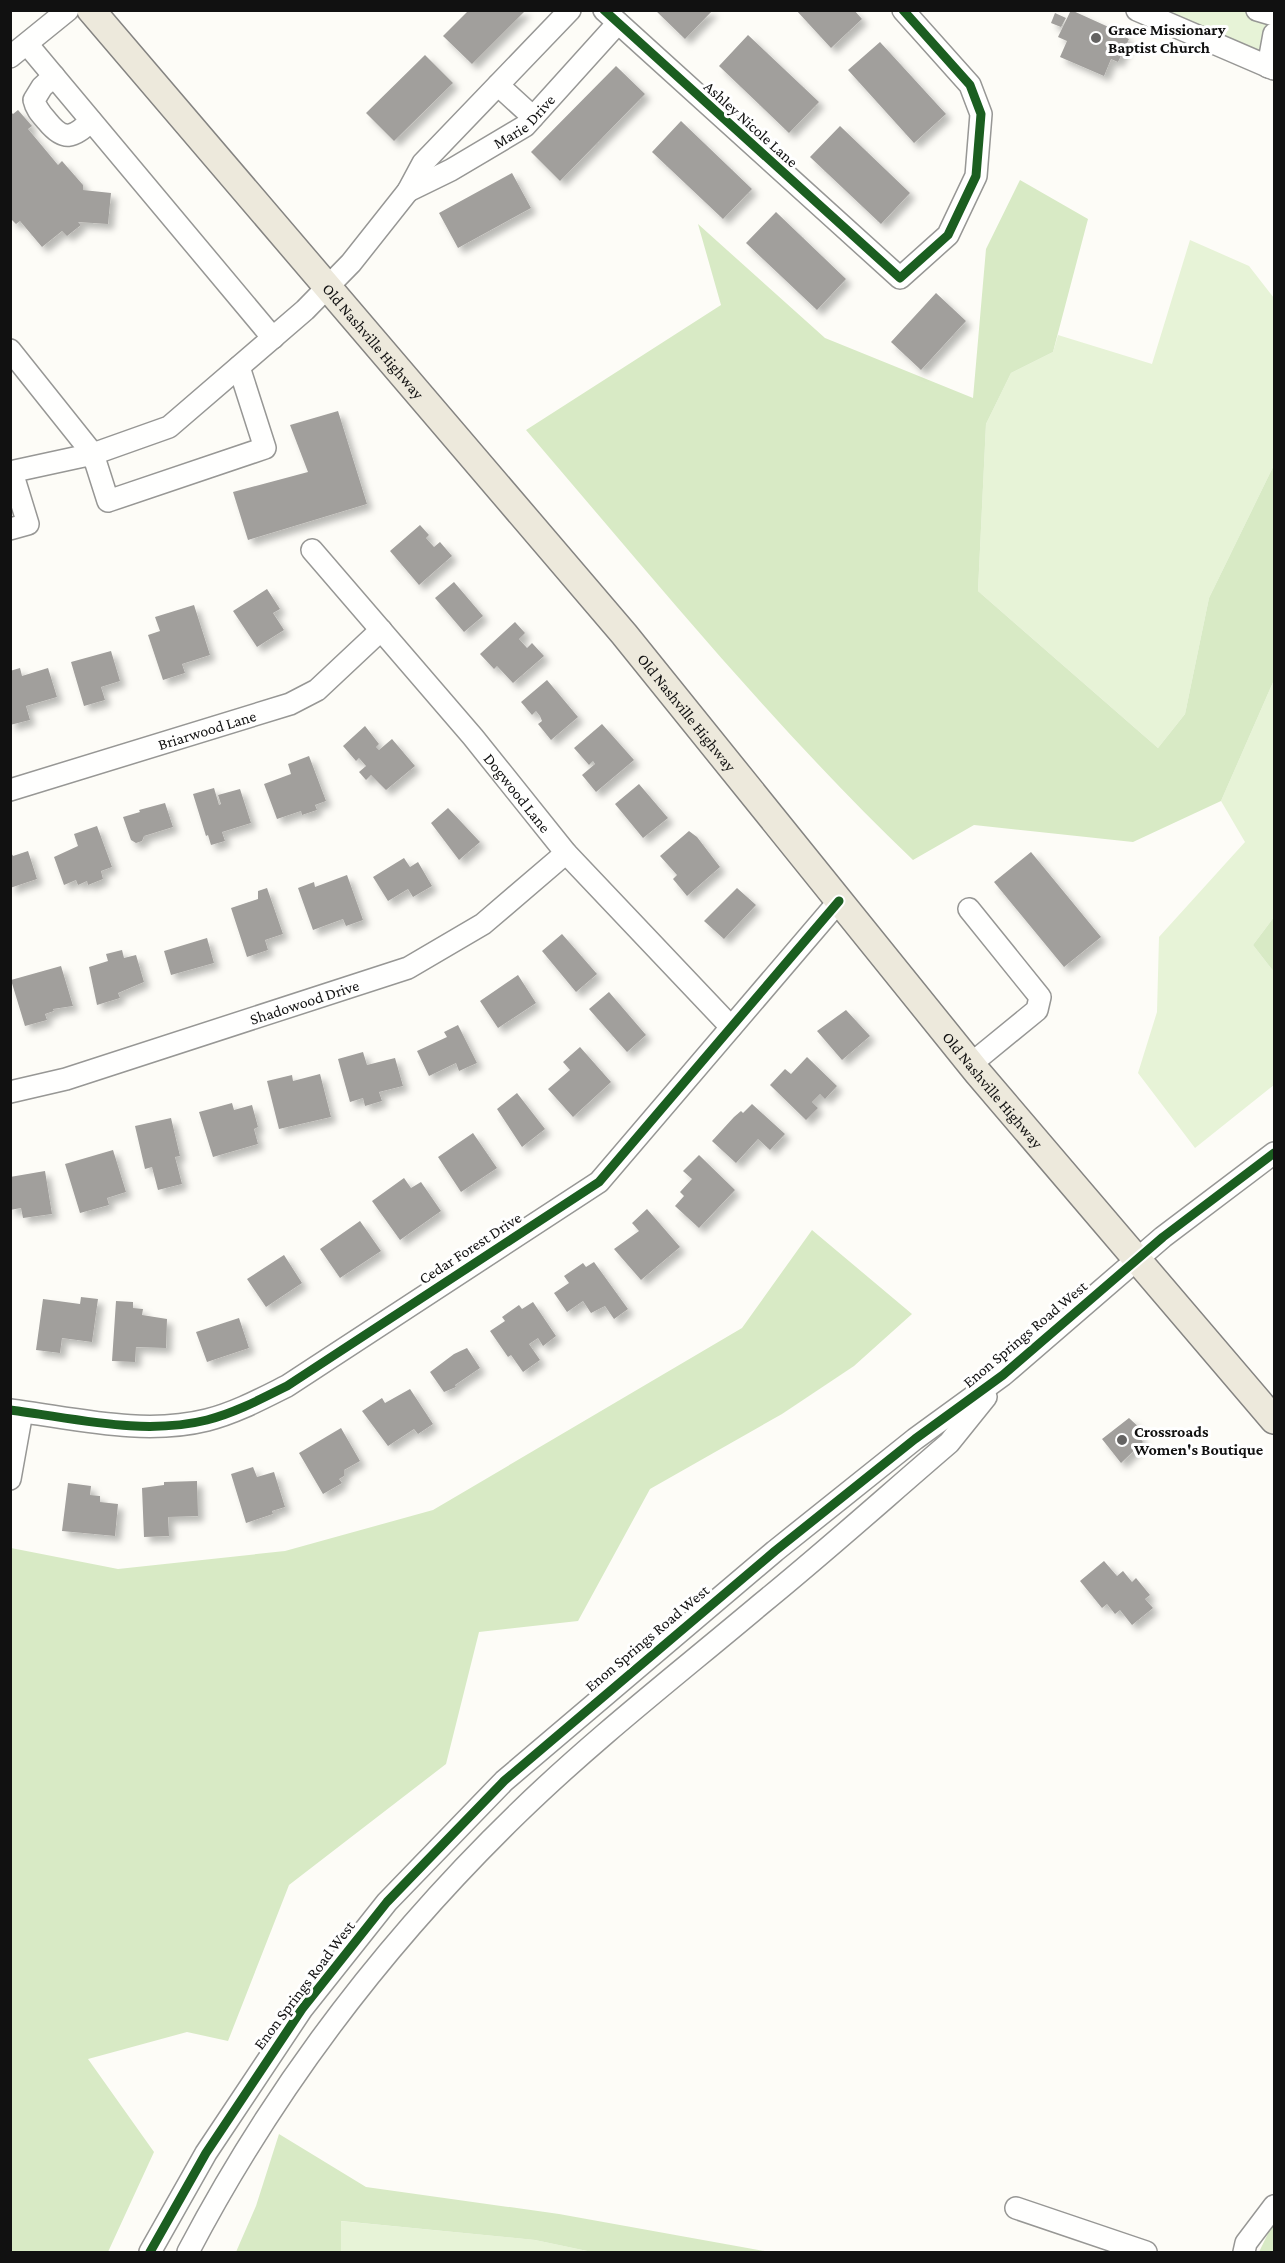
<svg xmlns="http://www.w3.org/2000/svg" width="1285" height="2263" font-family="'Crimson Pro',serif">
<style>
.green{fill:#e7f3d7}
.forest{fill:#d8eac5}
.building{fill:#a19f9c;filter:url(#shadow)}
.lines{fill:none;stroke-linecap:round;stroke-linejoin:round}
.minor-casing{stroke:#979795;stroke-width:24}
.major-casing{stroke:#858482;stroke-width:30}
.minor{stroke:#fffffe;stroke-width:21}
.major{stroke:#ede9dc;stroke-width:27}
.cycleway-casing{stroke:#fff;stroke-width:13}
.cycleway{stroke:#1b5e20;stroke-width:9}
.poi-dot{fill:#646362;stroke:#fff;stroke-width:2}
.labels{text-anchor:middle;dominant-baseline:central;stroke-width:6;stroke-linejoin:round;paint-order:stroke}
.poi-label{font-size:16px;font-weight:bold;fill:#111;stroke:#fff;text-anchor:start}
.street-label{font-size:16px;fill:#111;stroke:#fff}
</style>
<defs>
<filter id="shadow"><feDropShadow dx="5.5" dy="5.5" stdDeviation="3" flood-color="#0004"/></filter>
</defs>
<rect width="100%" height="100%" fill="#fdfcf7"/>
<path class="green" d="M1154 11H1274V61Z
M1190 240 1249 266 1274 298V465L1209 598 1185 714 1158 748 978 591 986 424 1011 373 1053 352 1058 335 1152 364Z
M1274 680V917L1253 945 1274 972V1085L1195 1148 1138 1073 1157 1012 1159 937 1245 842 1221 801Z
M340 2221 535 2240 592 2252H341Z"/>
<path class="forest" d="M1020 180 1088 219 1053 352 1011 373 986 424 978 591 1158 748 1185 714 1209 598 1274 465V680L1221 801 1133 842 974 825 913 860C774 727 651 576 526 430L721 305 698 224 825 338 973 398 986 249Z
M1274 917V972L1253 945Z
M812 1230 912 1314 854 1366 782 1414 650 1489 578 1621 479 1632 446 1764 289 1885 228 2041 187 2032 88 2059 154 2152 108 2252H11V1548L118 1569 285 1551 433 1510 742 1328Z
M279 2134 366 2187 559 2214 770 2252H592L535 2240 341 2221V2252H236L256 2206Z
M1274 2221V2252H1259Z"/>
<path class="building" d="M469 10H526L472 64 443 36Z
M655 10H713L685 39Z
M796 10H854L862 19 831 48Z
M1071 10 1124 34 1123 36 1129 39 1118 62 1111 59 1104 76 1060 57 1067 41 1058 37Z
M1055 13 1066 18 1061 27 1051 23Z
M748 35 819 102 789 133 719 66Z
M880 42 946 114 914 143 848 70Z
M425 55 453 83 394 141 366 113Z
M616 66 645 94 560 181 531 152Z
M18 110 32 126 28 129 58 165 62 161 83 185V190L111 193 108 224 78 222 81 225 67 236 62 231 42 247 20 221 16 224 10 218V111L13 114Z
M681 121 752 189 723 219 652 152Z
M840 126 910 193 881 224 810 157Z
M512 173 531 208 458 248 439 213Z
M776 212 846 279 817 310 746 243Z
M936 293 966 321 921 370 891 342Z
M338 411 367 504 248 540 233 492 308 472 290 425Z
M420 525 429 535 426 538 434 547 440 542 452 556 419 585 390 551Z
M454 582 483 616 464 632 435 598Z
M267 589 280 609 273 613 284 630 257 647 233 611Z
M194 605 210 655 182 664 185 673 163 680 148 635 160 631 155 617Z
M515 622 525 633 519 639 527 648 532 643 544 656 513 683 497 666 494 669 480 654Z
M111 651 120 681 101 687 105 700 84 706 71 662Z
M20 668 22 676 48 668 57 697 26 706 30 720 10 725V671Z
M547 680 578 717 551 740 538 724 542 721 540 716 536 711 532 715 521 702Z
M602 724 634 760 596 792 582 775 595 764 593 761 589 765 574 748Z
M365 726 379 744 376 747 379 750 392 739 415 766 386 790 371 775 366 780 359 772 366 766 359 758 356 761 343 746Z
M309 756 326 801 315 805 317 810 302 815 301 811 277 819 264 784 291 774 288 764Z
M639 784 668 818 643 838 615 804Z
M214 788 219 805 221 804 218 795 240 789 251 823 222 832 225 841 211 845 208 835 206 836 193 794Z
M165 803 173 827 144 836 142 841 136 843 131 840 123 817 140 812 139 810Z
M448 808 480 842 459 860 431 823Z
M97 826 112 867 101 871 103 879 88 885 87 881 78 885 76 880 64 885 54 857 78 846 74 834Z
M689 831 697 837 720 867 687 896 673 879 677 875 660 856Z
M10 851 13 856 28 851 37 879 10 888Z
M1031 852 1101 937 1064 967 994 882Z
M404 858 410 867 418 862 432 886 413 897 408 889 388 901 373 877Z
M347 875 363 920 346 926 343 919 313 930 298 888 314 882 315 887Z
M267 888 283 934 265 940 268 950 247 957 231 908 258 899V891Z
M737 888 756 905 724 939 704 921Z
M562 934 597 974 576 992 542 951Z
M207 938 214 963 171 975 164 951Z
M122 950 124 958 136 955 144 982 118 993 120 998 97 1005 89 967 108 961 106 954Z
M61 966 73 1006 53 1009 54 1011 45 1014 47 1020 25 1026 11 980Z
M518 975 536 1003 498 1028 480 1001Z
M609 992 646 1035 627 1052 589 1009Z
M846 1010 870 1036 842 1060 817 1031Z
M458 1025 477 1063 459 1071 456 1063 429 1076 417 1051 447 1037 444 1032Z
M580 1047 611 1082 573 1117 548 1089 570 1070 563 1062Z
M363 1052 367 1065 395 1058 403 1086 379 1092 382 1101 365 1106 363 1098 350 1102 338 1059Z
M807 1057 837 1086 825 1099 820 1094 812 1102 818 1108 806 1120 770 1085 785 1069 791 1074Z
M320 1074 331 1117 279 1129 267 1081 292 1075 293 1081Z
M517 1093 545 1129 522 1147 497 1109Z
M232 1103 234 1110 252 1105 258 1127 254 1129 258 1144 213 1157 199 1112Z
M752 1104 785 1134 770 1150 758 1139 736 1163 712 1141 734 1117 741 1111 743 1113Z
M171 1118 180 1156 175 1157 182 1184 158 1190 152 1167 145 1169 135 1126Z
M473 1133 497 1168 461 1192 438 1157Z
M113 1150 126 1192 107 1198 109 1205 80 1213 65 1164Z
M699 1155 735 1190 699 1228 675 1206 684 1196 680 1192 692 1179 683 1171Z
M45 1171 52 1214 23 1218 21 1208 10 1210V1177Z
M404 1178 411 1188 421 1182 441 1211 400 1240 372 1201Z
M647 1209 680 1247 641 1280 614 1249 639 1231 632 1223Z
M360 1221 381 1251 340 1278 320 1249Z
M284 1255 302 1283 266 1307 247 1279Z
M594 1262 628 1309 614 1319 605 1306 591 1313 583 1301 567 1312 554 1293 569 1283 564 1276 583 1263 586 1267Z
M81 1297 98 1299 92 1342 62 1338 60 1353 36 1350 43 1299 80 1304Z
M116 1301 133 1302V1308L143 1309 142 1315 167 1319 166 1348 136 1347 135 1362 112 1361Z
M533 1302 556 1336 543 1346 538 1338 529 1344 540 1360 523 1372 511 1355 508 1357 490 1331 505 1321 502 1317 519 1305 522 1309Z
M239 1318 249 1348 207 1362 196 1332Z
M467 1348 480 1368 455 1385 456 1387 444 1392 430 1372 454 1354Z
M410 1389 433 1424 418 1434 414 1429 388 1446 362 1411 382 1398 385 1403Z
M1129 1418 1142 1430 1137 1434 1143 1442 1121 1463 1102 1439Z
M341 1428 360 1461 344 1470V1476L339 1479 342 1483 323 1494 299 1453Z
M253 1467 257 1477 274 1472 285 1507 272 1511 273 1514 246 1523 231 1474Z
M197 1481 198 1516 168 1517 169 1536 144 1537 142 1488 164 1485V1482Z
M68 1483 91 1486 90 1495 100 1496V1502L118 1504 115 1536 62 1531Z
M1104 1561 1117 1576 1123 1571 1132 1582 1136 1578 1150 1595 1145 1599 1153 1608 1132 1625 1120 1610 1115 1614 1107 1604 1102 1608 1080 1581Z"/>
<g class="lines">
<g class="minor-casing">
<g id="minor">
<path d="M604 10 900 278 948 235 976 176 981 114 970 85 903 10"/>
<path d="M1137 10 1274 69"/>
<path d="M1257 10 1274 15"/>
<path d="M27 44 273 338"/>
<path d="M10 57 68 10"/>
<path d="M1268 67 1274 34"/>
<path d="M54 76 42 87 34 100C36 109 41 114 47 121 64 142 73 138 91 121"/>
<path d="M498 85 533 117"/>
<path id="s1" d="M408 191 451 170 525 126 618 23"/>
<path d="M10 350 93 454 169 427 305 310 351 263 408 191 423 163 570 10"/>
<path d="M10 472 93 454 108 501 265 448 239 367"/>
<path d="M10 529 28 524 12 472"/>
<path id="s2" d="M312 550 473 737 566 853 731 1027"/>
<path id="s3" d="M10 790 290 704 317 690 381 630"/>
<path d="M969 909 1040 997 1037 1010 971 1064"/>
<path id="s4" d="M10 1092 66 1079 408 968 483 924 566 853"/>
<path d="M10 1410C74 1418 143 1436 207 1420 235 1413 261 1399 287 1386L599 1182 839 901"/>
<path d="M10 1479 22 1412"/>
<path d="M1016 2208 1146 2252"/>
<path d="M150 2252 206 2153 302 2009 387 1902 504 1781 775 1551 915 1439 1003 1375 1163 1237 1274 1153"/>
<path d="M188 2252C273 2090 386 1941 518 1813 594 1739 679 1673 761 1604 825 1552 886 1497 949 1443L986 1397"/>
<path d="M1244 2252 1246 2243 1274 2206"/>
</g>
</g>
<g class="major-casing">
<g id="major">
<path id="s5" d="M91 10 624 634 978 1073 1274 1420"/>
</g>
</g>
<use href="#minor" class="minor"/>
<use href="#major" class="major"/>
<g class="cycleway-casing">
<path id="cycleway" d="M604 10 900 278 948 235 976 176 981 114 970 85 903 10
M10 1410C74 1418 143 1436 207 1420 235 1413 261 1399 287 1386L599 1182 839 901
M150 2252 206 2153 302 2009 387 1902 504 1781 775 1551 915 1439 1003 1375 1163 1237 1274 1153"/>
</g>
<use href="#cycleway" class="cycleway"/>
</g>
<g class="poi-dot">
<circle cx="1096" cy="38" r="6"/>
<circle cx="1122" cy="1440" r="6"/>
</g>
<g class="labels">
<g class="poi-label">
<text x="1108" y="29">Grace Missionary<tspan x="1108" dy="18">Baptist Church</tspan></text>
<text x="1134" y="1431">Crossroads<tspan x="1134" dy="18">Women's Boutique</tspan></text>
</g>
<g class="street-label">
<text stroke="none"><textPath href="#s1" startOffset="136">Marie Drive</textPath></text>
<text transform="translate(751 124) rotate(42)">Ashley Nicole Lane</text>
<text stroke="none"><textPath href="#s5" startOffset="435">Old Nashville Highway</textPath></text>
<text stroke="none"><textPath href="#s5" startOffset="921">Old Nashville Highway</textPath></text>
<text stroke="none"><textPath href="#s3" startOffset="206">Briarwood Lane</textPath></text>
<text stroke="none"><textPath href="#s2" startOffset="318">Dogwood Lane</textPath></text>
<text stroke="none"><textPath href="#s4" startOffset="308">Shadowood Drive</textPath></text>
<text stroke="none"><textPath href="#s5" startOffset="1407">Old Nashville Highway</textPath></text>
<text transform="translate(470 1248) rotate(-33)">Cedar Forest Drive</text>
<text transform="translate(1025 1334) rotate(-40)">Enon Springs Road West</text>
<text transform="translate(647 1638) rotate(-40)">Enon Springs Road West</text>
<text transform="translate(304 1985) rotate(-53)">Enon Springs Road West</text>
</g>
</g>
<rect width="1285" height="2263" fill="none" stroke="#111111" stroke-width="24"/>
</svg>
